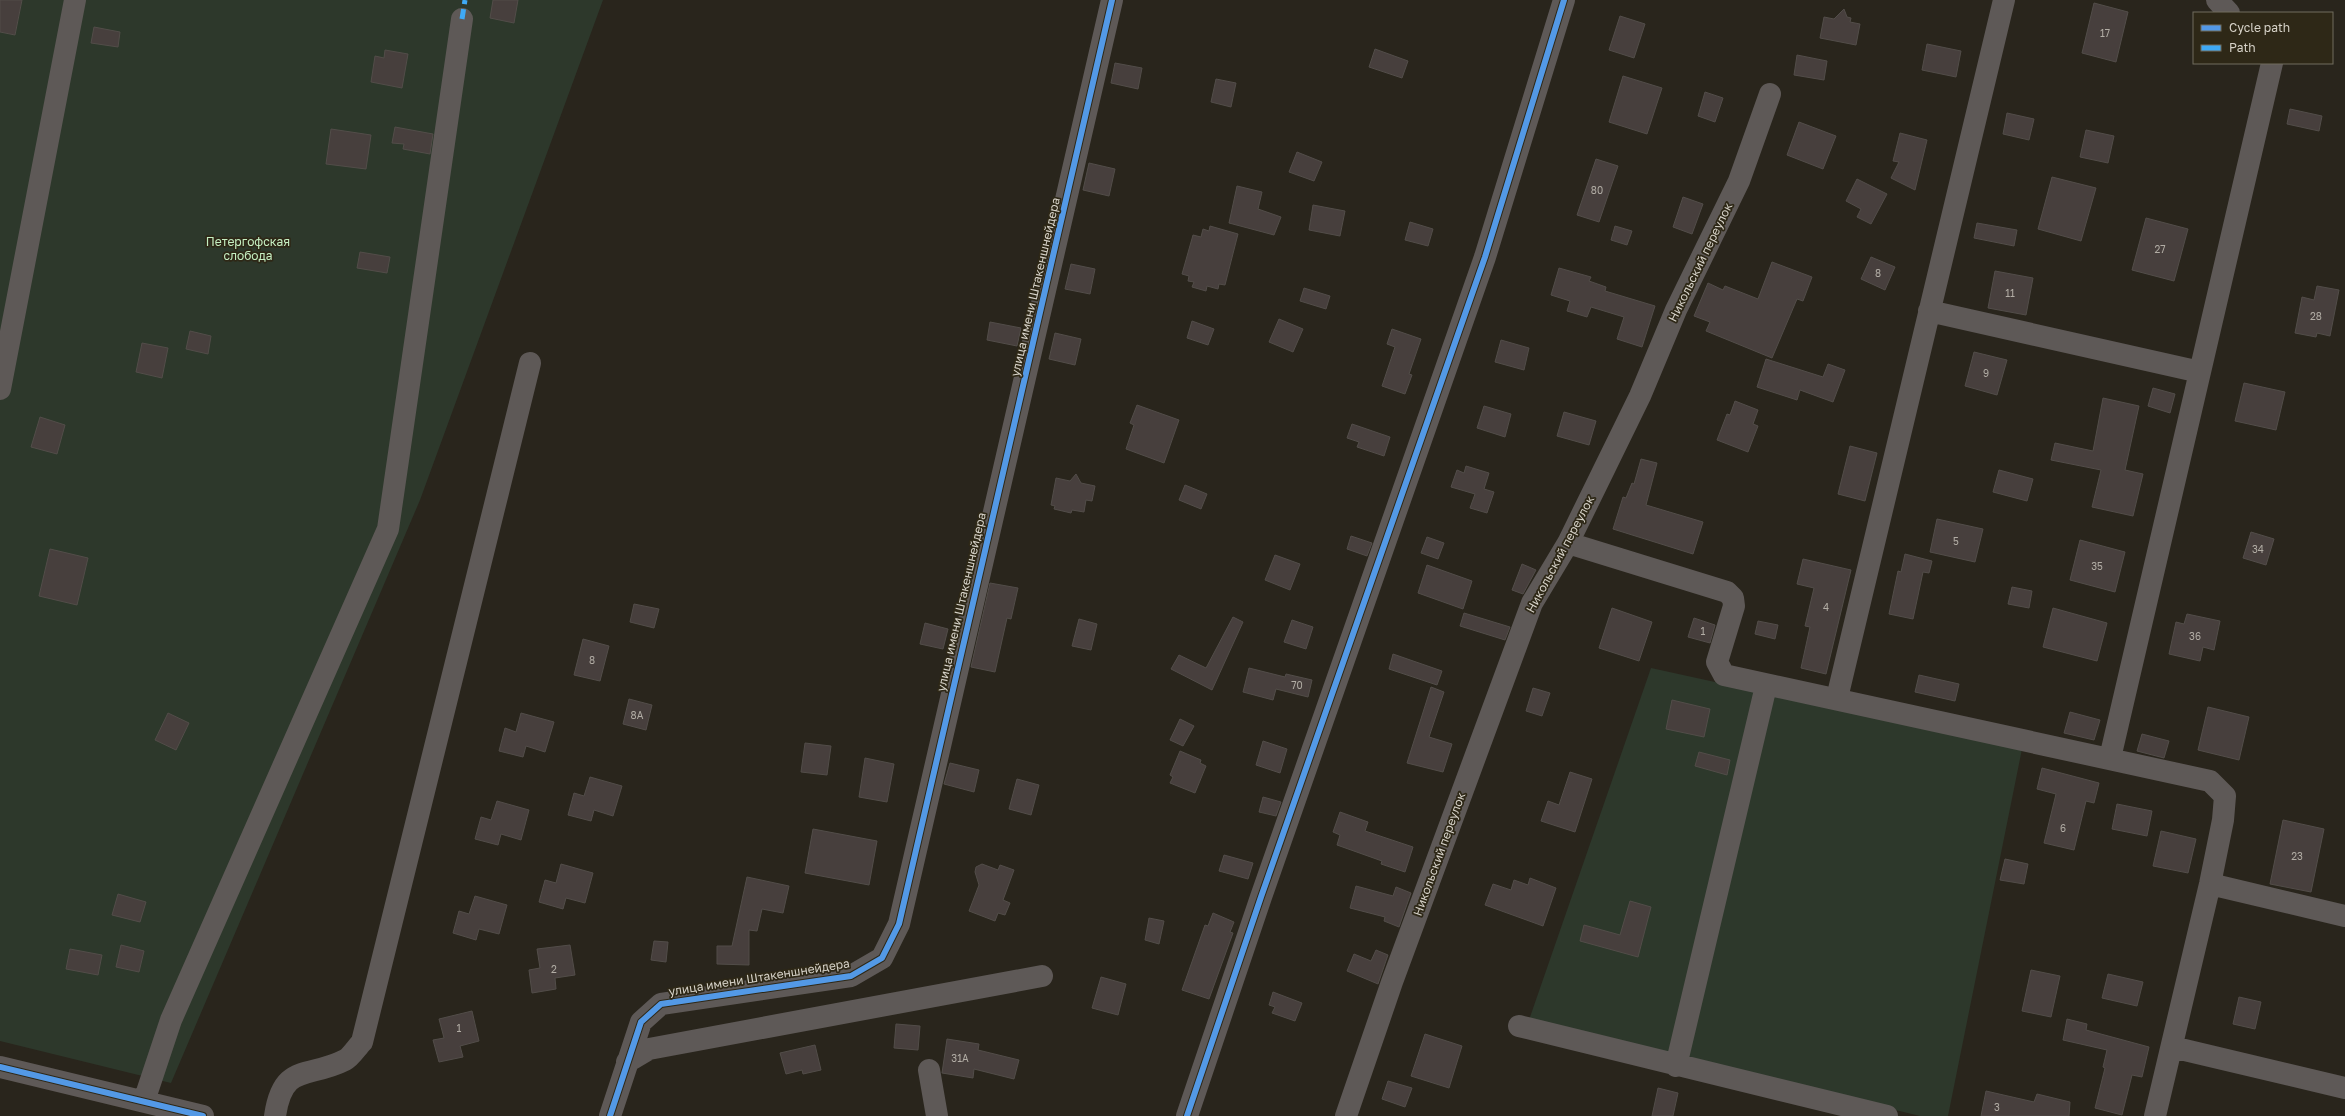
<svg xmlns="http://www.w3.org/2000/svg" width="2345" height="1116" font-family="'Golos Text',sans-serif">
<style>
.green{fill:#2d382b}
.building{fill:#473f3d;stroke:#524d49}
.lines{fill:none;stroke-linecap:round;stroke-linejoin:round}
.minor{stroke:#5e5957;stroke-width:22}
.quiet{stroke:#3fa9f5;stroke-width:5;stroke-dasharray:10 5;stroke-linecap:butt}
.cycleway-casing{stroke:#2e2817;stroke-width:8}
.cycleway{stroke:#5399e6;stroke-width:6}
.labels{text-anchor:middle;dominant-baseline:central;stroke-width:3.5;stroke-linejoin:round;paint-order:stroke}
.number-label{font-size:10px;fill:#b2ada5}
.park-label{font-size:12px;fill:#c5efc2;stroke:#2e2817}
.street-label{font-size:12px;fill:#d6d2c8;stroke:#2e2817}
</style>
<rect width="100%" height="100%" fill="#29251c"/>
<path class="green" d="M0 0H603L420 500 171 1083 0 1041Z
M1651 668 2022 749 1948 1116H1920L1529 1020Z"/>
<path class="building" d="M0 0H22L15 35 0 32Z
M493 0H518L514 23 490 18Z
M2094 3 2128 12 2116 62 2082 53Z
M1844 9 1847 17 1851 18 1850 22 1860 24 1856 45 1820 38 1824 17 1834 19Z
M1620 16 1645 24 1634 58 1609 50Z
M94 27 120 32 118 47 91 43Z
M1927 44 1961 51 1956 77 1922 70Z
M1375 49 1408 61 1402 78 1369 67Z
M385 50 408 54 402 88 371 82 375 56 384 58Z
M1797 55 1827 61 1824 80 1794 75Z
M1115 63 1142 68 1138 89 1111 83Z
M1623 76 1662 88 1647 134 1609 122Z
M1216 79 1236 83 1231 107 1211 102Z
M1705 92 1723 98 1715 122 1698 116Z
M2290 109 2322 116 2319 131 2287 124Z
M2007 113 2034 119 2029 140 2003 134Z
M1799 122 1836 136 1823 169 1787 155Z
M395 127 433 134 430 154 403 149 404 144 392 143Z
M331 129 371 135 366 169 326 164Z
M2086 130 2114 136 2108 163 2080 157Z
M1900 133 1927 140 1915 190 1891 178 1899 162 1893 161Z
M1297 152 1322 162 1314 181 1289 172Z
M1596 159 1618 166 1599 222 1577 215Z
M1089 163 1115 169 1109 196 1083 190Z
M2052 177 2096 188 2081 241 2038 229Z
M1857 179 1887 194 1871 224 1857 217 1861 209 1846 201Z
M1237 186 1262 192 1258 209 1281 217 1274 235 1229 223Z
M1683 197 1703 204 1692 234 1673 227Z
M1313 205 1345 211 1340 236 1309 230Z
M2146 218 2188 229 2174 281 2132 270Z
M1410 222 1433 229 1428 246 1405 240Z
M1977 223 2017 230 2014 246 1974 238Z
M1210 226 1238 234 1225 285 1219 284 1218 289 1207 286 1206 291 1192 287 1194 282 1188 281 1189 276 1182 274 1193 235 1201 237 1203 229 1209 231Z
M1615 226 1632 231 1627 245 1611 240Z
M360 252 390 257 387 273 357 268Z
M1871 257 1895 267 1885 290 1861 279Z
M1772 262 1812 277 1803 301 1797 299 1772 358 1706 331 1710 322 1694 316 1708 283 1723 290 1725 286 1758 299Z
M1071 264 1095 269 1090 294 1065 289Z
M1559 268 1591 277 1589 281 1606 287 1605 291 1655 306 1642 347 1617 339 1624 317 1591 307 1587 317 1567 311 1570 301 1551 295Z
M1995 271 2033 278 2026 315 1988 308Z
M2317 286 2339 290 2330 336 2317 333 2316 337 2295 333 2302 297 2314 300Z
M1304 288 1330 296 1326 309 1300 301Z
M1279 319 1303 329 1293 352 1269 342Z
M1192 321 1214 329 1208 345 1187 338Z
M990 322 1021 328 1017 346 987 340Z
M1392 329 1421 339 1409 374 1412 375 1405 394 1382 386 1395 347 1387 344Z
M190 331 211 336 208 354 186 349Z
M1055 333 1081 339 1075 365 1049 359Z
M1501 340 1529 348 1524 370 1495 362Z
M142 343 168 348 162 378 136 372Z
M1974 352 2007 360 1997 395 1965 386Z
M1766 359 1823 377 1828 364 1845 370 1833 402 1800 390 1797 400 1757 387Z
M2244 383 2285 392 2276 430 2235 421Z
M2153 388 2175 394 2170 413 2148 406Z
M2103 398 2139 406 2125 470 2143 474 2133 516 2092 507 2101 470 2051 460 2055 443 2093 451Z
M1735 401 1758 410 1753 424 1758 426 1748 452 1717 440 1727 414 1730 415Z
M1137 405 1179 420 1164 463 1126 449 1134 425 1130 423Z
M1484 406 1511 414 1505 437 1477 428Z
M1564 412 1596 421 1589 445 1557 436Z
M40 417 65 425 57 454 31 447Z
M1352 424 1390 437 1384 456 1357 447 1359 442 1347 438Z
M1850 446 1877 453 1865 501 1838 494Z
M1641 459 1657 463 1646 505 1703 522 1693 554 1613 529 1623 497 1626 498 1632 483 1634 484Z
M1466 466 1489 473 1484 489 1494 492 1487 513 1470 508 1475 494 1451 487 1457 470 1464 473Z
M1999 470 2033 479 2027 501 1993 492Z
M1076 474 1081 483 1095 486 1092 501 1086 500 1084 512 1072 510 1071 513 1054 509 1055 506 1051 505 1056 478 1070 481Z
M1185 485 1207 494 1201 509 1179 500Z
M1937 519 1983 529 1975 562 1930 552Z
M2251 532 2274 539 2266 565 2243 558Z
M1351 536 1372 543 1367 556 1347 549Z
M1427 537 1444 543 1438 559 1421 553Z
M2080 540 2125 552 2115 592 2070 580Z
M50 549 88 558 77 605 39 596Z
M1905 554 1932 561 1929 573 1923 572 1913 619 1889 614 1898 571 1901 572Z
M1275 555 1300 564 1290 590 1265 580Z
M1803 559 1851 570 1826 674 1801 668 1810 627 1805 626 1814 588 1797 584Z
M1522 564 1536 570 1523 594 1512 590Z
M1427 565 1472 581 1463 609 1418 593Z
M990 583 1018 588 1011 619 1007 618 995 672 971 667Z
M2012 587 2032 591 2029 608 2008 604Z
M634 604 659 609 654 628 630 622Z
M1612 608 1652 622 1639 661 1599 648Z
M2053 608 2107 623 2097 661 2043 647Z
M1464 613 1510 627 1505 640 1460 626Z
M2187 614 2220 621 2214 650 2203 647 2200 661 2169 654 2176 622 2184 624Z
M1233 617 1243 622 1212 690 1171 669 1179 655 1206 668Z
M1694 618 1715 625 1710 643 1688 637Z
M1079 619 1097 624 1091 650 1072 646Z
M1292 620 1313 627 1306 649 1284 642Z
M1758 621 1778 625 1775 639 1755 634Z
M925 623 948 629 943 649 920 644Z
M583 639 609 646 600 681 574 675Z
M1393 654 1442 671 1437 685 1389 669Z
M1249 668 1285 677 1286 674 1312 680 1308 697 1276 689 1273 700 1243 692Z
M1919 675 1959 684 1955 701 1915 692Z
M1431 687 1444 692 1429 737 1452 744 1443 772 1407 763Z
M1533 688 1550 693 1542 716 1526 711Z
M629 699 652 705 646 730 623 724Z
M1672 700 1710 709 1704 737 1666 729Z
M2208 707 2249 717 2239 760 2198 750Z
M2070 712 2100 720 2094 740 2064 733Z
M168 713 189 723 176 750 155 740Z
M521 713 554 722 545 752 526 746 523 757 499 751 505 728 516 732Z
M1180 719 1194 726 1183 746 1170 740Z
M2142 734 2169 741 2164 758 2137 751Z
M1263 741 1287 749 1280 773 1256 765Z
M805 743 831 746 827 775 801 772Z
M1180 751 1201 760 1200 763 1206 766 1195 793 1170 783 1173 777 1170 775Z
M1699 752 1730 760 1727 775 1695 766Z
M865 758 894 764 887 802 859 797Z
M950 763 979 770 974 792 944 784Z
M2042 768 2099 783 2094 803 2086 801 2074 850 2044 843 2056 794 2037 789Z
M1570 772 1592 779 1575 832 1541 821 1548 801 1559 805Z
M590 777 622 786 613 816 594 810 591 821 568 815 574 793 584 796Z
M1017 779 1039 785 1031 815 1009 809Z
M1263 797 1281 802 1276 816 1259 812Z
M497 801 529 810 521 840 501 834 498 845 475 839 481 817 491 820Z
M2117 804 2152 811 2147 836 2112 829Z
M1340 812 1368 822 1365 831 1413 847 1405 872 1381 864 1382 861 1337 845 1340 835 1333 832Z
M2283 820 2324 829 2311 892 2270 884Z
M813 829 877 841 869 885 805 873Z
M2161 831 2196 839 2188 873 2153 866Z
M1224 855 1253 863 1248 879 1219 871Z
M2005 859 2028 864 2024 884 2000 880Z
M561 864 593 873 585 903 566 898 563 909 539 902 545 880 556 883Z
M982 864 998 870 1000 865 1014 870 1003 900 1010 903 1005 915 998 913 995 921 969 911 979 885 975 872 976 867Z
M747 877 789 886 783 913 762 909 757 931 749 930V965L717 964V946H732Z
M1530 878 1556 888 1543 926 1485 905 1493 884 1511 890 1514 880 1528 885Z
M1356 886 1393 896 1396 887 1411 893 1399 927 1384 921 1385 917 1350 908Z
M118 894 146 902 140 922 112 915Z
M475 896 507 905 499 934 479 929 476 940 453 933 459 911 469 914Z
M1630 901 1651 907 1638 957 1580 941 1584 925 1620 935Z
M1213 913 1234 922 1230 932 1233 933 1209 999 1182 990 1205 925 1208 926Z
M1149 918 1164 921 1159 944 1145 940Z
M654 941 668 942 666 962 651 960Z
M121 945 144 951 139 972 116 967Z
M570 945 575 975 555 978 556 989 532 993 529 970 540 968 537 949Z
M70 949 102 955 98 975 66 969Z
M1376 950 1388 955 1378 984 1347 971 1354 954 1371 961Z
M2031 970 2060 976 2051 1017 2022 1011Z
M2108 974 2143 982 2137 1006 2102 998Z
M1101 977 1126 984 1118 1015 1092 1008Z
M1273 992 1302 1003 1295 1021 1272 1013 1275 1007 1269 1005Z
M2239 997 2261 1002 2255 1029 2233 1024Z
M472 1011 479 1041 460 1046 463 1057 439 1062 433 1040 444 1038 439 1019Z
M2067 1019 2087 1024 2086 1030 2149 1047 2142 1077 2132 1075 2122 1115 2095 1108 2105 1068 2103 1067 2107 1050 2063 1040Z
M896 1024 920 1026 918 1050 894 1048Z
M1425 1034 1462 1046 1449 1088 1411 1076Z
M947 1039 979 1044 978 1050 1019 1060 1014 1079 974 1069 973 1078 942 1073Z
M815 1045 821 1070 803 1074 802 1070 786 1074 780 1053Z
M1388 1081 1412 1088 1405 1107 1382 1099Z
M1658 1088 1678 1093 1673 1116H1652Z
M1986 1091 2034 1102 2037 1094 2070 1102 2069 1116H1981Z"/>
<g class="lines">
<path class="minor" d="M2217 0 2229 13
M1929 311 2200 372
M0 389 75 0
M1568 543 1727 592 1733 598 1734 606 1717 662 1724 675 2210 781 2225 796 2223 820 2210 884 2155 1116
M1837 698 2004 0
M2110 758 2272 63
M2210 884 2345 916
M1519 1026 1887 1116
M2172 1047 2345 1088
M627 1062 649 1049 1042 976
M1676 1066 1766 686
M0 1067 203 1116
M929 1070 937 1116
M144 1101 171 1020 388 529 462 19
M275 1116C283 1062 308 1079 345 1060 351 1057 357 1047 362 1042L530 363
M610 1116 641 1022 661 1004 851 976 882 958 899 924 1112 0
M1187 1116 1261 897 1485 257 1564 0
M1346 1116 1392 982 1532 603 1568 543 1640 396 1676 310 1739 181 1770 94"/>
<path class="quiet" d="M462 19 465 0"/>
<g class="cycleway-casing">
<path id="cycleway" d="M0 1067 203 1116
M610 1116 641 1022 661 1004 851 976 882 958 899 924 1112 0
M1187 1116 1261 897 1485 257 1564 0"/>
</g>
<use href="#cycleway" class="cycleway"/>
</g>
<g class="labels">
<g class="number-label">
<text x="2105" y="33">17</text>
<text x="1597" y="190">80</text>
<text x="2160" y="249">27</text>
<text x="1878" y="273">8</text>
<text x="2010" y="293">11</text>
<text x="2316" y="316">28</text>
<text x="1986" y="373">9</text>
<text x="1956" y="541">5</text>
<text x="2258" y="549">34</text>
<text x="2097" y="566">35</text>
<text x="1826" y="607">4</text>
<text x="1703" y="631">1</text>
<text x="2195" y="636">36</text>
<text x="592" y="660">8</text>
<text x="1297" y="685">70</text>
<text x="637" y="715">8А</text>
<text x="2063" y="828">6</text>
<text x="2297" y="856">23</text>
<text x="554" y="969">2</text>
<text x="459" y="1028">1</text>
<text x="960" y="1058">31А</text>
<text x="1997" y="1107">3</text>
</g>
<g class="park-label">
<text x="248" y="241">Петергофская<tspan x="248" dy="14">слобода</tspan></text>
</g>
<g class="street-label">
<text transform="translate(1700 262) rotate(-64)">Никольский переулок</text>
<text transform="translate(1035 287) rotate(-77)">улица имени Штакеншнейдера</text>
<text transform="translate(1560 554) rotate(-62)">Никольский переулок</text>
<text transform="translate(961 602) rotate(-77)">улица имени Штакеншнейдера</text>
<text transform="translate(1439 854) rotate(-70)">Никольский переулок</text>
<text transform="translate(759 977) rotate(-9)">улица имени Штакеншнейдера</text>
</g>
</g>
<rect x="2193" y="12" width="140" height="52" fill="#2e2817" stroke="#716c5e"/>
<rect x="2201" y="25" width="20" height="6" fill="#5399e6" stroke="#716c5e"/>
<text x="2229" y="32" font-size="12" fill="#d6d2c8">Cycle path</text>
<rect x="2201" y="45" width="20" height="6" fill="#3fa9f5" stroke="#716c5e"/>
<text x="2229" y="52" font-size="12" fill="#d6d2c8">Path</text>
</svg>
